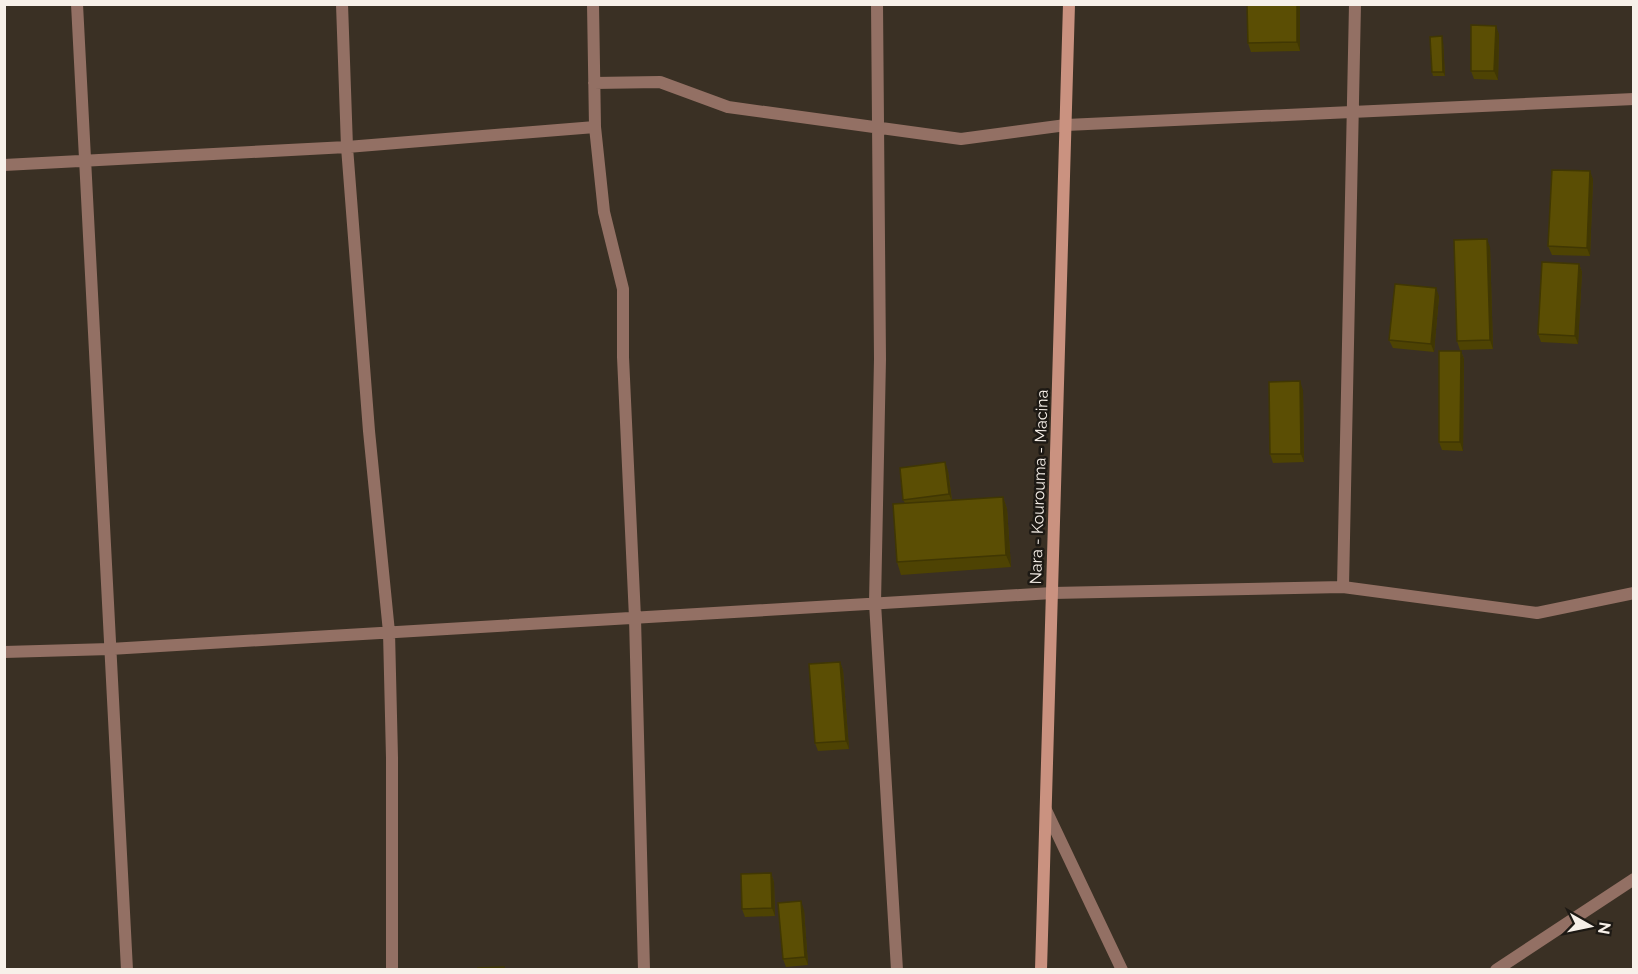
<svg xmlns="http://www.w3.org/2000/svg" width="1638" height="974" font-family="Raleway,sans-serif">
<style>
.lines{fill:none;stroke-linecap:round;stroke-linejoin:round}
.minor{stroke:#937064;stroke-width:12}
.secondary{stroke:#ca9280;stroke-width:12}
.wall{fill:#4e4303}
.shaded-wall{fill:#403703}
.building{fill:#5b4e04;stroke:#403703;stroke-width:1.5}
.labels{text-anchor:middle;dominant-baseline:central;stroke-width:5;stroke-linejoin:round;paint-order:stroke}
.street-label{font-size:16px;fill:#f7f0e9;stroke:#1d1914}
</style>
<rect width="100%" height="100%" fill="#3a3024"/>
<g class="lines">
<path class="minor" d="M77 4 127 970
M342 4 347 147 369 431 389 632 392 758V970
M593 4 595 127 604 212 623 289V357L635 618 644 970
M877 4 880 359 875 603 897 970
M594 83 660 82 728 107 961 139 1066 125 1634 99
M4 165 347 147 595 127
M1343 587 1355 4
M4 652 110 649 1052 593 1343 587 1537 613 1634 593
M1046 810 1122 970
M1496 970 1634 879"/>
<path class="secondary" d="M1041 970 1069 4"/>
</g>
<path class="wall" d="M1247 4H1300V51L1251 52 1248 43Z
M1499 34 1498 80 1474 79 1471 71Z
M1443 41 1445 76H1433L1432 72Z
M1593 179 1590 256 1552 255 1548 246Z
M1490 247 1493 349 1460 350 1457 341Z
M1579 264 1582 272 1578 344 1541 342 1538 334Z
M1439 296 1434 352 1393 348 1389 340Z
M1461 351 1464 359 1463 451 1442 450 1439 442Z
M1303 390 1304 462 1273 463 1270 454Z
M945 462 948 471 952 500 1003 497 1007 509 1011 567 901 575 897 562 905 503 903 500Z
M840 662 843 670 849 749 818 751 815 743Z
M771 873 774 882 775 916 745 917 742 909Z
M804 910 808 965 786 967 783 959Z"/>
<path class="shaded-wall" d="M1297 4H1300V51L1297 42Z
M1496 26 1499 34 1498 80 1494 71Z
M1442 36 1443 41 1445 76 1443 72Z
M1590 171 1593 179 1590 256 1587 248Z
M1487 239 1490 247 1493 349 1490 340Z
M1579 264 1582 272 1578 344 1575 336Z
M1436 288 1439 296 1434 352 1431 344Z
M1461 351 1464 359 1463 451 1460 442Z
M1300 381 1303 390 1304 462 1301 454Z
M945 462 948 471 952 502 949 494Z
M1003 497 1007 509 1011 567 1006 555Z
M840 662 843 670 849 749 846 741Z
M771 873 774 882 775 916 772 908Z
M801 901 804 910 808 965 805 957Z"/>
<path class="building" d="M1247 4H1297V42L1248 43Z
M1471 25 1496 26 1494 71H1471Z
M1442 36 1443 72H1432L1430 37Z
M1552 170 1590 171 1587 248 1548 246Z
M1487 239 1490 340 1457 341 1454 240Z
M1542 262 1579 264 1575 336 1538 334Z
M1395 284 1436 288 1431 344 1389 340Z
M1439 351H1461L1460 442H1439Z
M1300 381 1301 454H1270L1269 382Z
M945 462 949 494 903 500 900 468Z
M1003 497 1006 555 897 562 893 504Z
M840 662 846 741 815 743 809 664Z
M771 873 772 908 742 909 741 874Z
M801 901 805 957 783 959 778 903Z
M504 967V969H478V968Z"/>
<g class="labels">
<g class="street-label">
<text transform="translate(1039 487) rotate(-88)">Nara - Kourouma - Macina</text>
</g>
</g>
<rect width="1638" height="974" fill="none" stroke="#f7f0e9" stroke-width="12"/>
<g transform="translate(1590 926) rotate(99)" stroke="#1d1914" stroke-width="4.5" paint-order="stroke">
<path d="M0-4.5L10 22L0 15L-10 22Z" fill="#f7f0e9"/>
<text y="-9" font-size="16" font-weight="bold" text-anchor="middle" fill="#f7f0e9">N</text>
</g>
</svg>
